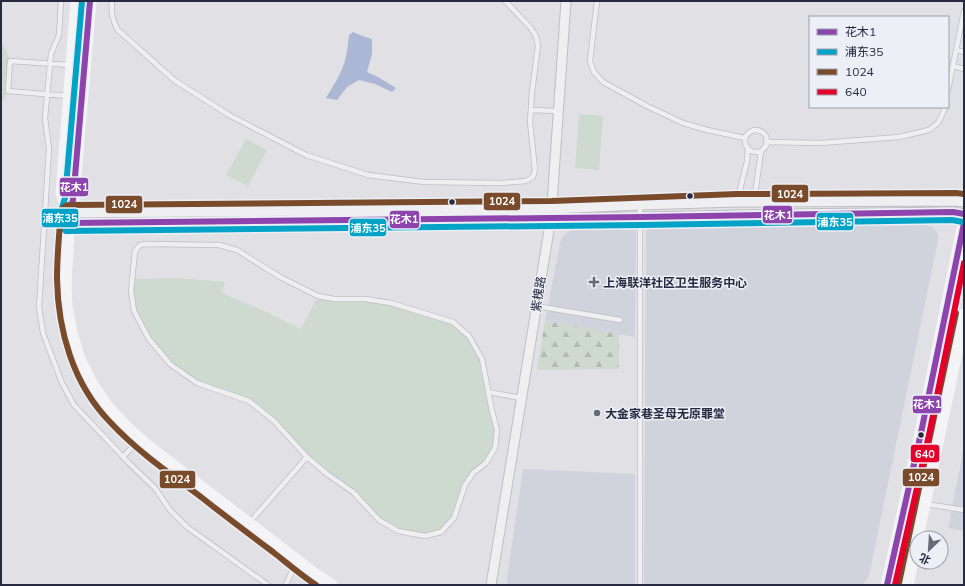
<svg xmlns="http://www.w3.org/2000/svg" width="965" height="586" font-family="Mulish,'Noto Sans SC',sans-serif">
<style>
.built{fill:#d0d3dc}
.forest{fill:url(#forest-firs)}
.garden{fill:#ced9cf}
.water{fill:#abb7d4}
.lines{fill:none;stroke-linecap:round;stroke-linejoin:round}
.lane-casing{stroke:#bebec3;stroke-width:6}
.street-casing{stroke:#bebec3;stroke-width:11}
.lane{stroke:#efeff2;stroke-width:4.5}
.street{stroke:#efeff2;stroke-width:9}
.secondary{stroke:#f4f4f6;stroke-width:13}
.bus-1-casing{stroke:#eceff6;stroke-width:9}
.bus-2-casing{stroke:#eceff6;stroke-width:9}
.bus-3-casing{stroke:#eceff6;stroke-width:9}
.bus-4-casing{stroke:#eceff6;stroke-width:9}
.bus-1{stroke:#8e44ad;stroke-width:6}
.bus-2{stroke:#02a3c7;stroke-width:6}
.bus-3{stroke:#7a4b2a;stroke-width:6}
.bus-4{stroke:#e4002b;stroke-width:6}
.bus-dot{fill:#252a40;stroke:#eceff6;stroke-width:1.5}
.poi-dot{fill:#666a7a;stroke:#eceff6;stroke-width:1.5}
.labels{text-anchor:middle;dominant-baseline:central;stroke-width:3;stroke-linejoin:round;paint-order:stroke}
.poi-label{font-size:12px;font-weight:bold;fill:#252a40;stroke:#eceff6;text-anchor:start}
.street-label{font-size:12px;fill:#252a40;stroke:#eceff6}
.line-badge{stroke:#eceff6;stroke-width:1.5}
.badge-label{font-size:11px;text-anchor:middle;font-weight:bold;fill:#fff}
</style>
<defs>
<pattern id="forest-firs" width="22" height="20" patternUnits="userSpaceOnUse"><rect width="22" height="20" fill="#ced9cf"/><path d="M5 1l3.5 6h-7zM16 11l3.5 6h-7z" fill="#b1bab3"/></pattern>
</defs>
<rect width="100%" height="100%" fill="#e0e0e5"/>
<path class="built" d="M926 225 932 227 935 230 938 235V240L869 576 864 583 862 585H644L646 229Z
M578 228 636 230 635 337 545 321 560 244 562 238 566 233 571 230Z
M964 447V531L948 528Z
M523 469 635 474V585H508L507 578Z"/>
<path class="forest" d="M545 321 619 334V369L537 370Z"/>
<path class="garden" d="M1 45H4L10 61 8 91 1 104Z
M579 114 603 116 599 170 575 168Z
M246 139 267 150 248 186 226 175Z
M178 278 225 282 222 293 260 309 301 329 318 296 391 303 453 322 469 336 482 359 497 430 495 448 465 485 454 518 441 532 425 536 398 531 379 520 353 492 327 474 274 421 249 401 197 383 170 364 149 339 134 311 132 279Z"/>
<path class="water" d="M353 32 362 36 372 39V54L367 72 378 77 396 88 392 92 375 84 359 80 347 87 337 100 326 98C335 83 345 68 347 51 348 46 348 40 349 35Z"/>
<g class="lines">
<g class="lane-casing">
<path id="lane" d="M61 1 59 35 51 54 45 118 49 149 39 307 43 333 62 383 74 405 129 463 155 488 170 510 187 527 268 585
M112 1C111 13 112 19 118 30L174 80 229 115 306 155 368 175 424 182 502 183 526 181 533 177 535 170 530 122 532 92 538 46 536 36 530 27 505 1
M597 1 590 61 594 72 603 82 647 106 683 123 707 130 745 138
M956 50 964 52
M953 66 964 69
M948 90 964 11
M68 96 8 91 10 61 70 65
M531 110 558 111
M745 141a11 11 0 1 1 22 0a11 11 0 1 1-22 0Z
M766 142 821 143 899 137 929 130 938 123 943 113 945 107
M737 202 747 161 748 148
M754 202 761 151
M146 244 219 245 237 250 280 277 318 296 334 299H365L391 303 453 322 469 336 482 359 492 411 497 430 495 448 486 463 473 473 465 485 454 518 441 532 425 536 398 531 379 520 353 492 327 474 307 457 274 421 249 401 197 383 170 364 149 339 134 311 131 291 135 251 140 245Z
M536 306 620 320
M488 392 521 398
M123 457 138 441
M926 504 964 510
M250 522 307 457
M286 585 296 562
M640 585V205"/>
</g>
<g class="street-casing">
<path id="street" d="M69 213 452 210 552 209 640 205 737 202 956 201 964 202
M68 223 401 219 641 217 788 214 953 212 964 214
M491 585 551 218 566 1"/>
</g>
<use href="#lane" class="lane"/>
<use href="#street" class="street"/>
<path class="secondary" d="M90 1 73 200 69 213 65 286 66 306 71 333 79 359 91 383 107 407 126 427 147 446 314 574 331 585
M69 213 62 193 77 1
M887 585 921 433 964 223
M907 585 964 315"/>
<g class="bus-1-casing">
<path id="bus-1" d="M90 1 73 200 69 213 68 223 641 217 953 212 964 214
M887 585 921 433 964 223"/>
</g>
<g class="bus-2-casing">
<path id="bus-2" d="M82 1 65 198C62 208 55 225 66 231L641 225 952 220 963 222"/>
</g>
<g class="bus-3-casing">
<path id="bus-3" d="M899 583 956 313
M316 585C301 575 287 563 273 552 249 534 225 516 201 497 170 474 137 451 110 422 73 384 58 331 57 279 57 256 59 234 61 212 62 208 65 206 69 205L552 201 737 194 956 193 964 194"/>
</g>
<g class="bus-4-casing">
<path id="bus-4" d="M895 585 929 435 964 263"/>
</g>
<use href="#bus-1" class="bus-1"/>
<use href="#bus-2" class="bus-2"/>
<use href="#bus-3" class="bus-3"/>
<use href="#bus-4" class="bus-4"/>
</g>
<g class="bus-dot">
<circle cx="690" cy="196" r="3.5"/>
<circle cx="452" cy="202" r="3.5"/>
<circle cx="921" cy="435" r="3.5"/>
</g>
<g class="poi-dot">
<path d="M592 276h4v4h4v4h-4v4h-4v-4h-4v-4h4z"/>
<circle cx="597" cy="413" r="4"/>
</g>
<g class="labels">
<g class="poi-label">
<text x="603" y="282">上海联洋社区卫生服务中心</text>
<text x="605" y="413">大金家巷圣母无原罪堂</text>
</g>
<g class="street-label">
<text transform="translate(538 294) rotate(-81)">紫槐路</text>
</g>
</g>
<g class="line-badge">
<rect x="59" y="177" width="30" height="20" rx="4" fill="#8e44ad"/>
<rect x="771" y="184" width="38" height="19" rx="4" fill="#7a4b2a"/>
<rect x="483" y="192" width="38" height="19" rx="4" fill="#7a4b2a"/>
<rect x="105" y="195" width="38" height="19" rx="4" fill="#7a4b2a"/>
<rect x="762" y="205" width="31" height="19" rx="4" fill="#8e44ad"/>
<rect x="41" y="208" width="38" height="20" rx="4" fill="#02a3c7"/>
<rect x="389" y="210" width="31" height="19" rx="4" fill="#8e44ad"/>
<rect x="816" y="212" width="38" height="19" rx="4" fill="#02a3c7"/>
<rect x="349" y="218" width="38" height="19" rx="4" fill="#02a3c7"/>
<rect x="912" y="395" width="30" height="19" rx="4" fill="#8e44ad"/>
<rect x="910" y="444" width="30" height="19" rx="4" fill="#e4002b"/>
<rect x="902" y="468" width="38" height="19" rx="4" fill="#7a4b2a"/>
<rect x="159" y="470" width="37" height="19" rx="4" fill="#7a4b2a"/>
</g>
<g class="badge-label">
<text x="74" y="191">花木1</text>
<text x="790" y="198">1024</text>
<text x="502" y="205">1024</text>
<text x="124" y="208">1024</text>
<text x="778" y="219">花木1</text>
<text x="60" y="222">浦东35</text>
<text x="404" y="223">花木1</text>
<text x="835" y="226">浦东35</text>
<text x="368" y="232">浦东35</text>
<text x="927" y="408">花木1</text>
<text x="925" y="458">640</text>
<text x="921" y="481">1024</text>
<text x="177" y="483">1024</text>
</g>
<rect width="965" height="586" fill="none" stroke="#252a40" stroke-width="4"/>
<rect x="809" y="16" width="140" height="92" fill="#eceff6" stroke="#9ca0ad"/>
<rect x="817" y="29" width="20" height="6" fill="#8e44ad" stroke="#9ca0ad"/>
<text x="845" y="36" font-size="12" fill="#252a40">花木1</text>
<rect x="817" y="49" width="20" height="6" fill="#02a3c7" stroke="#9ca0ad"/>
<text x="845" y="56" font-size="12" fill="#252a40">浦东35</text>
<rect x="817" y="69" width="20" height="6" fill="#7a4b2a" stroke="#9ca0ad"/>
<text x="845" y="76" font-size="12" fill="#252a40">1024</text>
<rect x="817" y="89" width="20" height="6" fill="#e4002b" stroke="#9ca0ad"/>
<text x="845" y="96" font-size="12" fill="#252a40">640</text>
<g transform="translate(929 550) rotate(205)"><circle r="19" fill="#eceff6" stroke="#9ca0ad"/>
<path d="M0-3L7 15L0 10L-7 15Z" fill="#666a7a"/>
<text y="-6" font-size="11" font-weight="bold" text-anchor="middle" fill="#252a40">北</text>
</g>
</svg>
